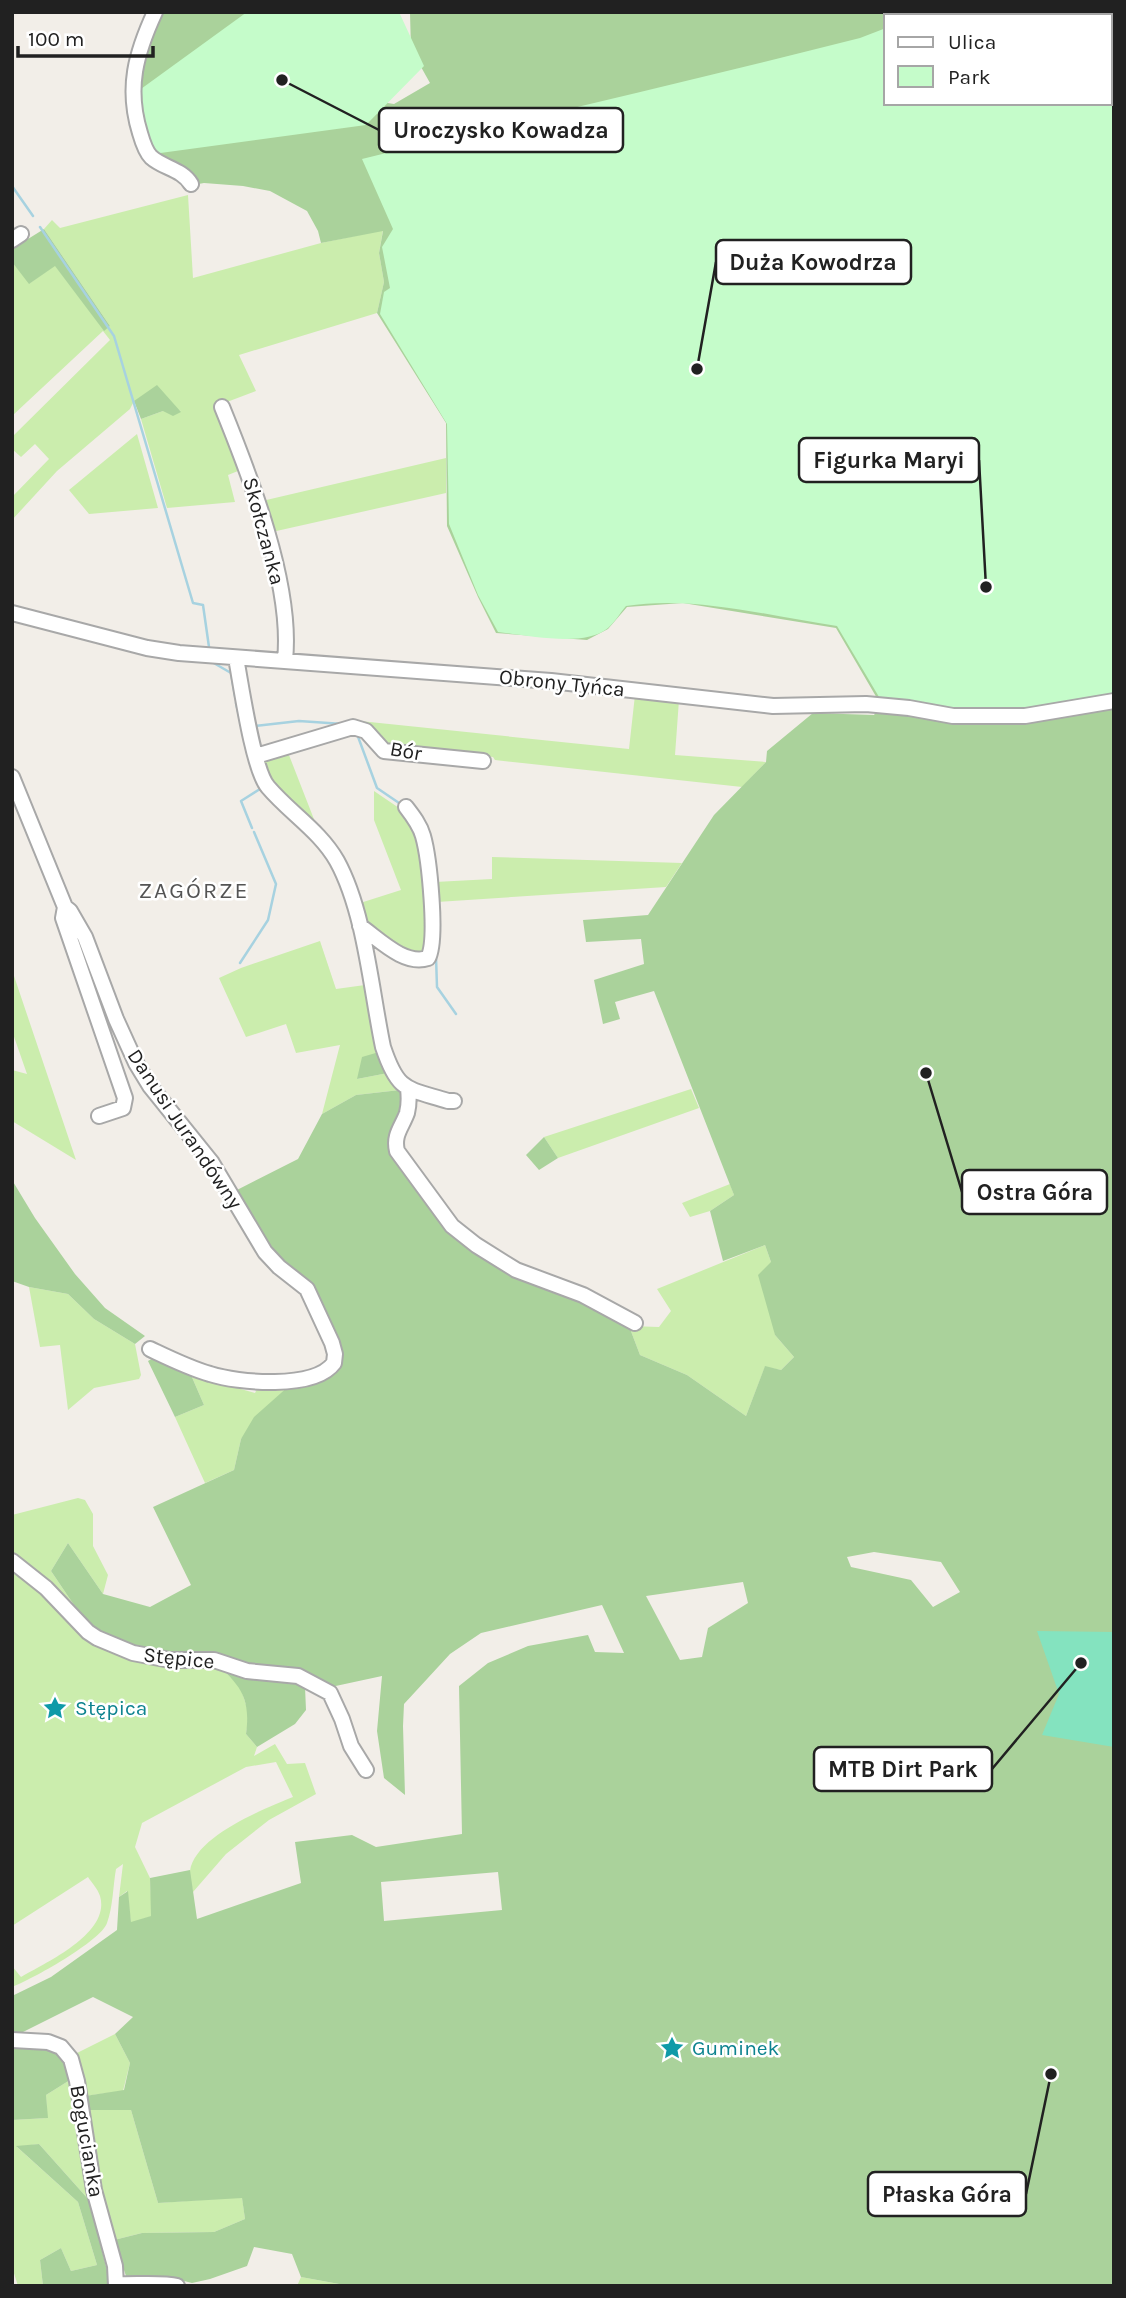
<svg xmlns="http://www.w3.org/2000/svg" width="1126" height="2298" font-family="Karla,sans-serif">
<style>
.grass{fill:#cbedad}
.forest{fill:#aad29b;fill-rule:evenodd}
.park{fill:#c5fcca}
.pitch{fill:#84e3bf}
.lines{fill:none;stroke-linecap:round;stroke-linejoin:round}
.stream{stroke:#a7d2e0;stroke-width:2.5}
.minor-casing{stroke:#a8a8a8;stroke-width:18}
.minor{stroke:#fff;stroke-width:14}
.labels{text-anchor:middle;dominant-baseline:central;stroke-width:5;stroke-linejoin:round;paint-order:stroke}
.street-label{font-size:21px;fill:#212121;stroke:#fff}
.culture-label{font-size:21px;fill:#0d838f;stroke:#fff;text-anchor:start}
.neighbourhood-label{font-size:23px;letter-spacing:2px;fill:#545454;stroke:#fff}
.leader{fill:none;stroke:#212121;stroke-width:2.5}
.callout-dot{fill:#212121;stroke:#fff;stroke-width:2.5}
.callout{fill:#fff;stroke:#212121;stroke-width:2.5}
.callout-label{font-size:23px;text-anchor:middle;font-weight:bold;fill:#212121}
</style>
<rect width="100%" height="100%" fill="#f2eee8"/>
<path class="grass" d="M188 195 193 278 321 243 383 230 379 253 384 282 377 313 239 355 256 391 219 405 243 469 228 475 235 502 167 508 141 419 163 411H181L134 401 130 409 57 471 12 520V497L49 459 35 444 21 457 12 449V437L110 340 103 331 12 416V262L30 283 55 265 104 330 110 326 44 229 52 220 60 228Z
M137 434 158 508 89 514 69 490Z
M446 458V493L272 532 262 501Z
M635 695 679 700 675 755 766 762 742 787 495 760 493 757 387 748 358 723 360 721 629 749Z
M287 750 317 827 267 779 262 760Z
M374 791 399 808 419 835 427 898 426 954 408 956 365 924 357 904 401 890 374 820Z
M492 857 682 863 666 887 437 902 435 882 492 879Z
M320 941 336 989 365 985 379 1052 357 1079 388 1073 400 1090 356 1095 322 1114 340 1045 296 1053 286 1024 246 1037 219 978 241 968Z
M12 970 76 1160 12 1121V1070L27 1074 12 1031Z
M691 1089 699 1108 558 1158 544 1137Z
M730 1184 734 1195 710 1211 690 1217 682 1203Z
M765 1245 771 1262 775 1335 794 1357 781 1370 765 1367 746 1416 687 1375 640 1355 629 1326 659 1327 671 1311 657 1289Z
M29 1287 68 1294 94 1319 135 1344 141 1375 139 1379 94 1388 68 1410 60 1345 40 1347Z
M191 1375 255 1393 259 1385H290L241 1439 234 1470 205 1483 175 1417 204 1405Z
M78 1498 85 1500 93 1514V1546L108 1575 103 1594 68 1543 51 1571 74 1605H65L12 1557V1515Z
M18 1571 85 1634 214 1662 240 1686 249 1714 246 1734 257 1747 254 1756 275 1744 287 1764 305 1763 316 1794 269 1820 226 1854 193 1892C192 1886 189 1877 190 1871 195 1836 264 1809 293 1797L276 1762 246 1767 142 1823 135 1847 150 1878 152 1916 131 1923 127 1891 119 1897 123 1864 116 1869C113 1886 113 1907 107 1923 101 1941 31 1980 12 1987V1966L21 1977C47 1962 111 1933 100 1896 98 1889 91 1882 88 1877L12 1926V1575Z
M115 2034 130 2063 123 2091 85 2096 75 2054Z
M70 2080 89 2200 39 2144 17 2147 78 2202 97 2265 71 2271 61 2248 40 2260 43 2286H18L12 2267V2120L47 2118 46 2095Z
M87 2110H131L158 2203 242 2197 245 2219 214 2232 142 2233 114 2240 99 2188Z
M301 2277 350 2286H297Z"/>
<path class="forest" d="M156 12H355L362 99 394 104 430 83 411 49 410 13 395 12H1114V2286H350L301 2277 292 2254 254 2247 247 2266 210 2279 192 2283 168 2277 142 2281 127 2279 114 2240 142 2233 214 2232 245 2219 242 2198 158 2203 131 2110H87L85 2096 124 2090 130 2063 115 2034 133 2017 93 1997 21 2033H12V1996L51 1977 117 1930 119 1897 128 1891 131 1922 151 1916 150 1878 190 1870 197 1919 301 1883 295 1842 352 1835 376 1847 462 1834 459 1686 488 1663 528 1646 588 1635 595 1652 624 1653 602 1605 481 1633 450 1654 404 1704 403 1726 405 1795 384 1778 377 1731 382 1676 331 1687H305L306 1710 295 1724 257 1747 246 1734C252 1691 235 1682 207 1655L169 1656 129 1646 101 1634 74 1605 51 1571 68 1543 103 1594 150 1607 191 1585 153 1507 234 1470 241 1439 254 1417 290 1385 332 1373 343 1353 312 1287 293 1269 265 1252 235 1191 298 1159 322 1114 356 1095 400 1090C405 1109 398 1123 390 1140L420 1194 472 1251 518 1275 578 1298 629 1326 640 1355 687 1375 746 1416 765 1366 781 1370 794 1357 775 1335 758 1275 771 1262 765 1245 723 1261 710 1211 734 1195 654 991 615 1002 620 1019 603 1024 594 980 644 964 641 939 586 942 583 920 648 915 714 815 766 762 767 751 813 713 874 715 881 705 836 628 683 603 627 607 608 629 587 640 496 633 478 597 447 526 446 423 377 313 384 282 379 253 383 231 321 243 318 231 307 211 270 191 243 186 204 183 193 185 154 155 143 135 138 60ZM886 16H1110V103H886ZM874 1552 941 1562 960 1592 933 1607 911 1580 851 1567 847 1557ZM743 1582 748 1603 708 1628 702 1657 680 1660 646 1596ZM498 1872 502 1910 384 1921 381 1882Z
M44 229 110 326 104 331 55 266 29 284 12 262V249Z
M157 385 181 412 173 416 163 411 141 419 134 401Z
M379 1052 388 1073 357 1079 362 1057Z
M544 1137 558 1158 539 1170 526 1155Z
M12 1180 35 1218 75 1274 105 1308 145 1336 135 1344 94 1319 68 1294 29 1287 12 1281Z
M155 1357 191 1375 204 1405 175 1417 148 1361Z
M12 2046C44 2048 62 2043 70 2080L46 2095 48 2118 12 2120Z
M39 2144 89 2200 110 2282 108 2286H43L40 2260 61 2248 71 2271 97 2265 78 2202 16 2146Z"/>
<path class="park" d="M247 12H399L424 66 366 125 153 154 134 94Z
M886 28V103H1110V66L1114 67V698L1016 713 960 714 882 702 837 626C769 616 693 595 626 606 620 613 615 622 608 628 585 648 526 635 498 632L478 595 449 524 447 424 380 314 384 292 390 288 382 247 393 229 362 159C528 118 695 80 860 38Z"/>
<path class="pitch" d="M1037 1631 1114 1632V1747L1042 1735 1059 1694Z"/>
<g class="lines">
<path class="stream" d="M12 186 33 216
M40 227 114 336 193 603 203 605 209 647
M212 662 231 673 235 696
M236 703 246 746
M255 726 299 721 343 724
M357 734 377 788 402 805
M252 828 241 801 260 789 259 785
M436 957 437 987 456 1014
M240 963 268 920 276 884 254 832"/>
<g class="minor-casing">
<path id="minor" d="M155 12C136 53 126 88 140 133 142 140 145 151 151 157 163 168 182 169 191 184
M12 240 21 234
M222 407C250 476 293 585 285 660
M12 613 147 648 179 653 551 681 773 706 866 704 909 708 953 716H1025L1114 701
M236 658C241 684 253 770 268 787 290 813 320 831 337 861 365 912 371 990 383 1047 398 1092 406 1088 448 1101H454
M256 756 353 727 366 731 384 751 483 761
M12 777 65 907 70 911 85 937 116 1019 136 1063 150 1086 212 1163 265 1252 279 1267 307 1289 332 1343 335 1354 334 1363C314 1390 238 1383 210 1374 189 1368 169 1358 150 1349
M65 907 63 918 125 1098 123 1108 99 1116
M360 926C379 939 404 966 428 958 438 940 429 857 423 836 420 825 413 816 406 807
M408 1089C409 1097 409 1105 407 1113 402 1127 393 1135 397 1151L452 1226 476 1245 516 1270 583 1295 635 1323
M12 1561 46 1588 88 1632 97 1638 133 1653 170 1660H214L247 1671 298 1676 330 1693 342 1719 351 1746 366 1770
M12 2040 48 2042 61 2047 71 2059 77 2081 94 2190 115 2266 116 2286
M116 2284C133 2285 162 2282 177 2286"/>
</g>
<use href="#minor" class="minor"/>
</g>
<defs>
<g id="sight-bare" transform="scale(1.89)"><path d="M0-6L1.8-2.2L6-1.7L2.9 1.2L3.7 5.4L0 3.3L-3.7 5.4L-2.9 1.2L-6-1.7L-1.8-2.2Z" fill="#0f9aa8" stroke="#fff" stroke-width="2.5" paint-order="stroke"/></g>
</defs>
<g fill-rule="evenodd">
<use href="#sight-bare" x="55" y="1708"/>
<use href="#sight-bare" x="672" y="2048"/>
</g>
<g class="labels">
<g class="street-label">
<text transform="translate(264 531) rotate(75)">Skołczanka</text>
<text transform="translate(562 683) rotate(6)">Obrony Tyńca</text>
<text transform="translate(406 751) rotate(10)">Bór</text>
<text transform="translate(185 1129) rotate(56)">Danusi Jurandówny</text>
<text transform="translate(179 1658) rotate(6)">Stępice</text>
<text transform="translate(87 2141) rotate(80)">Bogucianka</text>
</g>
<g class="culture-label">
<text x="75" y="1708">Stępica</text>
<text x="692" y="2048">Guminek</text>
</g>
<g class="neighbourhood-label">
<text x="194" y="890">ZAGÓRZE</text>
</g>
</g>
<path class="leader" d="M282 80L379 130M697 369L716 262M986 587L979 460M926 1073L962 1192M1081 1663L992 1769M1051 2074L1026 2194"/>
<g class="callout-dot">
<circle cx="282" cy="80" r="7"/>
<circle cx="697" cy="369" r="7"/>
<circle cx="986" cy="587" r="7"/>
<circle cx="926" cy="1073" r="7"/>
<circle cx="1081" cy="1663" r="7"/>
<circle cx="1051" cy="2074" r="7"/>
</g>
<g class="callout">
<rect x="379" y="108" width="244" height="44" rx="7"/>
<rect x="716" y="240" width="195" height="44" rx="7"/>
<rect x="799" y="438" width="180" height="44" rx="7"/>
<rect x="962" y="1170" width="145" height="44" rx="7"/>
<rect x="814" y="1747" width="178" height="44" rx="7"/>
<rect x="868" y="2172" width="158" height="44" rx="7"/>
</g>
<g class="callout-label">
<text x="501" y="138">Uroczysko Kowadza</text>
<text x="813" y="270">Duża Kowodrza</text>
<text x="889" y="468">Figurka Maryi</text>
<text x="1035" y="1200">Ostra Góra</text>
<text x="903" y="1777">MTB Dirt Park</text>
<text x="947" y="2202">Płaska Góra</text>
</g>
<rect width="1126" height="2298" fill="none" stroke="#212121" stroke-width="28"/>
<rect x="884" y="14" width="228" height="91" fill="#ffffff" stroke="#a6a6a6" stroke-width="2"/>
<rect x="898" y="37" width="35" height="10" fill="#ffffff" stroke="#a6a6a6" stroke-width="2"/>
<text x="948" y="49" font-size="21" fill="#212121">Ulica</text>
<rect x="898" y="66" width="35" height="21" fill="#c5fcca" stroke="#a6a6a6" stroke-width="2"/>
<text x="948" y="84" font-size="21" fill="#212121">Park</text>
<path d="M18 46v10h135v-10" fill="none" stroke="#212121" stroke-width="3.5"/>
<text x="28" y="46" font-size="21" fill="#212121" stroke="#ffffff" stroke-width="5" paint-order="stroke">100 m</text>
</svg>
